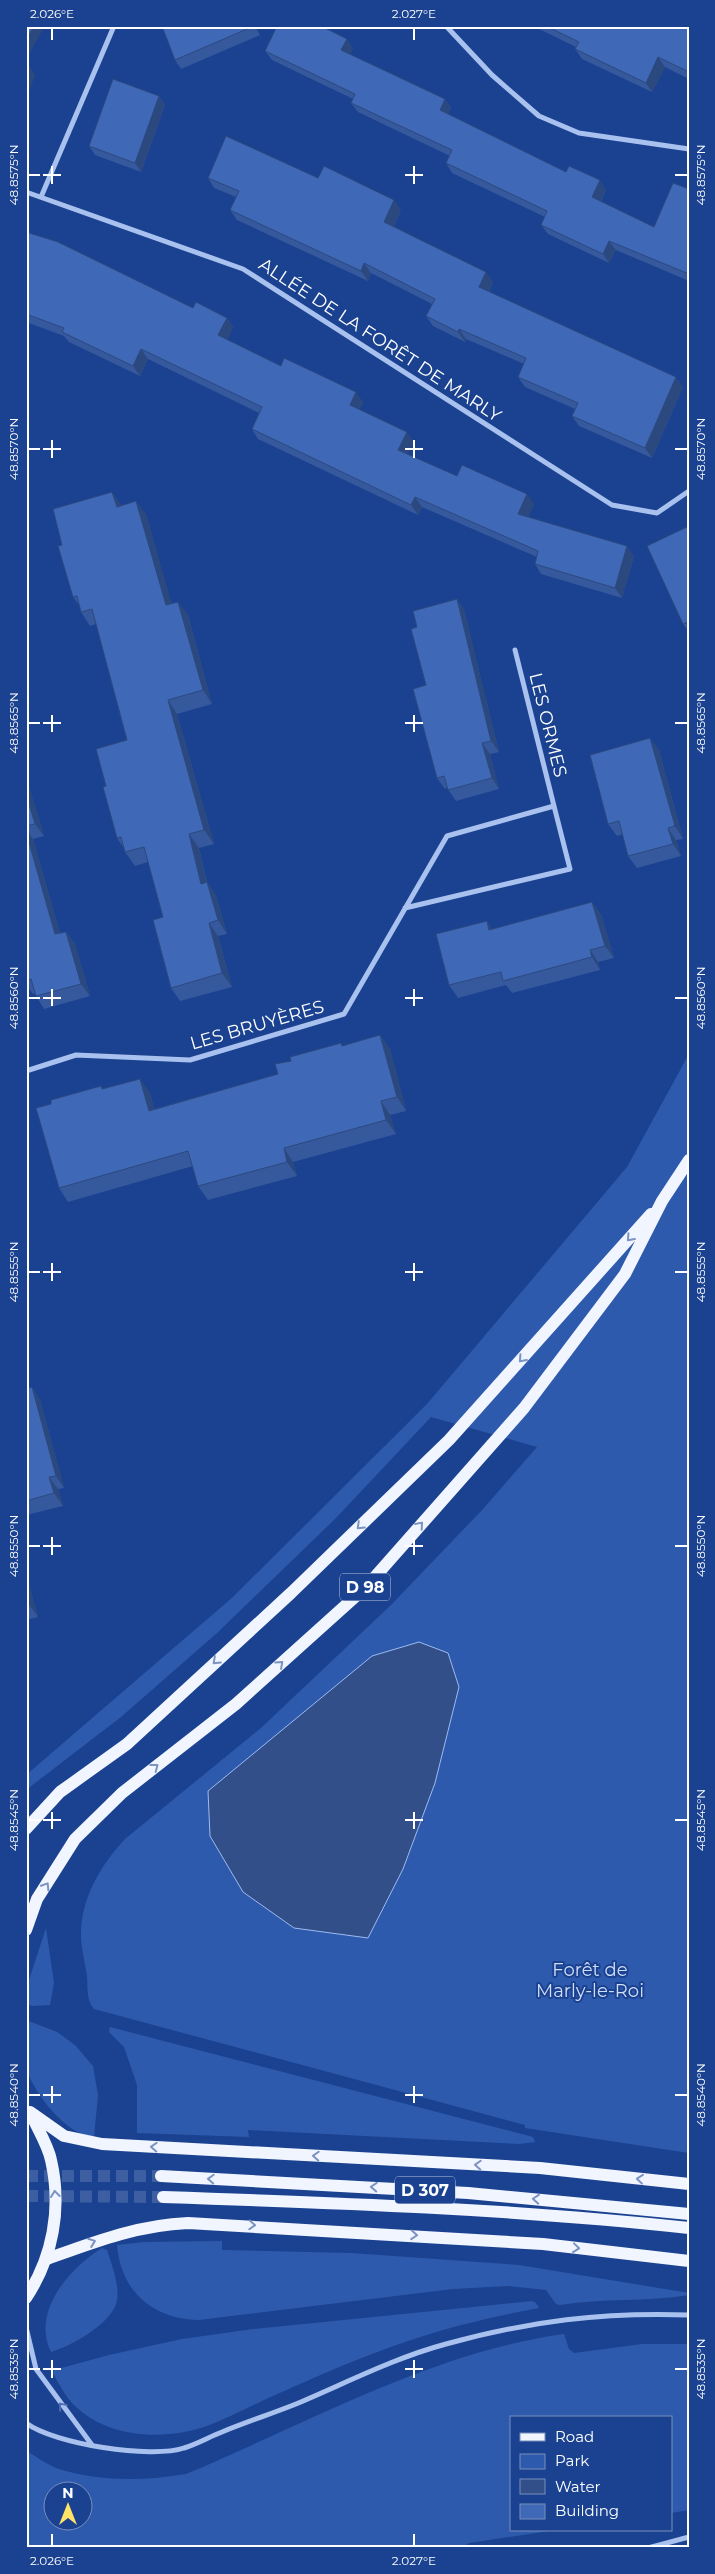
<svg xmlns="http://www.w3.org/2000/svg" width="715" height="2574" font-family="Montserrat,sans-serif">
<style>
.green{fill:#2e5aae;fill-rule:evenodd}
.water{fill:#334f89;stroke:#9cbbf0}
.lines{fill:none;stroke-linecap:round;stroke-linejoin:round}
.primary-tunnel{stroke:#3d5ea1;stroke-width:12;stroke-dasharray:12 6;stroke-linecap:butt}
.street{stroke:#a9c1ee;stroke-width:5}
.primary{stroke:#f0f5ff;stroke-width:12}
.wall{fill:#36599d}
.shaded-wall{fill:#2c497f}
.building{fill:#3f68b6;stroke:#2c497f}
.oneway{stroke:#7b93c2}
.oneway2{stroke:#4d6eb1}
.ticks{fill:none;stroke:#fff;stroke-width:2}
.labels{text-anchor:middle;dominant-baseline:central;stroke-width:4;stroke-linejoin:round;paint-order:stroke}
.shield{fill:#1b4290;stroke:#bbc6de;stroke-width:1}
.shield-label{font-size:16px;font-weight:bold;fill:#fff}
.street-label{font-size:18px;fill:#fff;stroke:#1b4290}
.park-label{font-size:18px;fill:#cfdefa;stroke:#1b4290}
.neatline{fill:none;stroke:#fff;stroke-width:2}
.ticks-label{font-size:12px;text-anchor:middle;fill:#fff}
</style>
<rect width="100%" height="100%" fill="#1b4290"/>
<path class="green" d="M689 1054V2153L525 2128V2125L94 2009C86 2000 88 1987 87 1976 85 1962 81 1948 81 1934 81 1898 101 1865 125 1839L261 1728 391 1605 483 1509 537 1447 431 1417 335 1519 217 1633 121 1717 26 1790V1775L233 1597 427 1404 627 1167Z
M46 1928 54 1983 50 2005 32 2006 26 2004V1989Z
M26 2020 57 2032 75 2045 93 2066 98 2095 94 2137C66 2135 36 2095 27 2071 23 2060 26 2033 26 2020Z
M110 2027 533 2137 535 2142 520 2144 248 2130 249 2137 137 2133V2085L124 2047 109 2032Z
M222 2241V2250L351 2253 519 2265 689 2293V2295C646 2302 603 2298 560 2305L556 2304 546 2290 508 2286 453 2289 199 2320C153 2319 121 2292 117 2245L144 2242Z
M102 2248 107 2250C112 2265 121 2289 116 2304 109 2325 71 2346 51 2352 31 2311 70 2268 102 2248Z
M532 2301 536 2303 539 2308C479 2319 428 2332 372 2354 335 2368 300 2384 264 2400 247 2408 230 2417 212 2424 169 2441 109 2440 74 2405 65 2396 59 2384 53 2373L54 2370 109 2355 182 2339 253 2329Z
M564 2334 569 2349 574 2353 642 2344H689V2510L671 2513V2418H511V2530H556L469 2543 462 2548H26V2451C36 2456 46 2464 56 2468 98 2482 144 2481 186 2474 308 2423 432 2352 564 2334ZM52 2492H82V2522H52Z"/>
<path class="water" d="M419 1642 448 1653 459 1687 435 1783 403 1869 368 1938 294 1928 243 1892 210 1836 208 1791 372 1656Z"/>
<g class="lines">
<path class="primary-tunnel" d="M26 2176H161
M26 2196 163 2197"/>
<path class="street" d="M446 26 492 75 539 116 579 133 689 149
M26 192 243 269 612 505 657 513 689 491
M41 197 114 26
M515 650 554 806
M26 1071 76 1055 190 1060 344 1014 447 836 554 806 570 869 405 908
M26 2327 36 2369 92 2445
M26 2423C54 2444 151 2459 184 2448 197 2444 209 2437 222 2432 246 2422 271 2414 296 2404 346 2383 394 2358 446 2344 530 2321 602 2312 689 2315
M648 2548 689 2537"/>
<path class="primary" d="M26 1829 60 1792 127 1744 291 1593 449 1440 651 1214
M26 1930 37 1899 75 1839 122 1793 236 1704 366 1587 524 1408 625 1274 662 1201 689 1160
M30 2112 64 2136 102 2144 540 2168 689 2184
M161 2176 468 2193 689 2214
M163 2197C339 2203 514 2209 689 2228
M47 2259C94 2242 138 2225 188 2223L543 2244 689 2261
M26 2298C53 2257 62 2208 51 2160 48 2145 37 2128 31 2114"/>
</g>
<path class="wall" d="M162 26H256L260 35 181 69 175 60Z
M277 26H326L325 28 353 48 350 54 445 99 451 108 448 114 566 172 606 190 601 202 654 227 689 189V281L616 250 609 263 548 234 541 225 545 217 452 173 446 163 450 156 358 112 351 103 353 99 272 60 265 51Z
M533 26H689V79L665 67 652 92 582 59 575 49 576 47Z
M159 96 165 105 141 172 95 155 89 146Z
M208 178H318L401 210 394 226 493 282 489 292 683 387 652 458 579 426 572 416 575 409 525 387 518 377 524 364 466 339 465 342 433 326 426 316 432 304 371 273 368 281 237 220 230 210 236 197 214 188Z
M26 232 193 308 227 318 233 327 227 340 281 366 363 402 359 410 414 442 407 454 457 476 534 504 528 517 634 556 622 598 541 574 535 564 537 557 422 507 418 515 258 439 252 429 259 413 148 359 140 376 69 342 64 336 26 322Z
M122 505 146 514 171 604 188 615 212 704 177 714 214 844 199 848 207 882 216 896 227 934 218 936 232 987 180 1001 171 988 163 917 148 862 135 866 125 852 123 847 117 838 106 786 127 740 96 624 90 626 81 612 79 605 73 597 62 545Z
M689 526V632L683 624Z
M457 599 464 610 499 752 490 754 499 789 456 801 447 788 445 789 437 778 426 685 417 627Z
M650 738 659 750 683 839 676 840 681 856 637 868 628 856 623 834 617 836 608 824Z
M26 777 44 836 33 839 60 933 66 932 75 944 90 996 44 1009 36 996 35 993 33 994 26 985Z
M601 914 614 958 598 962 600 970 512 993 506 985 458 998 449 985 493 929Z
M380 1035 390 1049 406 1111 390 1115 396 1134 293 1162 297 1176 208 1200 198 1186 193 1166 68 1202 59 1188 51 1104 140 1079 150 1093 154 1109 278 1074 291 1061Z
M32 1387 40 1400 64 1488 58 1489 63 1506 26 1515V1389Z
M26 1574 38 1617 26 1620Z"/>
<path class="shaded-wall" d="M34 26H45L26 59V40Z
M254 26H256L260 35Z
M347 39 353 48 348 60 341 50Z
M658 57 665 67 652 92 646 83Z
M30 67 35 75 26 101V76Z
M159 96 165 105 141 172 135 163Z
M445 99 451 108 446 120 440 110Z
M600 180 606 190 598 207 592 197Z
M394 200 401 210 391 232 384 222Z
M609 241 616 250 609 263 603 254Z
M364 263 371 273 368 281 361 271Z
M486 272 493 282 486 297 479 287Z
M227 318 233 327 225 345 218 335Z
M459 329 466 339 465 342 458 332Z
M141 349 148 359 140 376 133 366Z
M676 377 683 387 652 458 645 448Z
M356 392 363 402 357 415 350 405Z
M407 432 414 442 405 459 398 450Z
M112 492 122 506 117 507Z
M527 494 534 504 525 524 518 514Z
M415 497 422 507 418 515 411 505Z
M136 501 146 514 176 619 166 605Z
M627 546 634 556 622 598 615 588Z
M457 599 464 610 499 752 491 741Z
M178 602 188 615 212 704 203 690Z
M168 700 177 714 214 844 204 830Z
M650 738 659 750 683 839 675 826Z
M482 743 490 754 499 789 492 778Z
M26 777 44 836 35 824 26 794Z
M668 828 676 840 681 856 673 844Z
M26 829 33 839 64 947 55 934 26 832Z
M189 834 199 848 210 897 201 884Z
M207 882 216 896 227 934 218 920Z
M592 902 601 914 614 958 605 946Z
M487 921 495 933 489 930Z
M209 923 218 936 232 987 222 973Z
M66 932 75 944 90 996 81 984Z
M590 950 598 962 600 970 592 957Z
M380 1035 390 1049 406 1111 397 1097Z
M140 1079 150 1093 158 1125 149 1111Z
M381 1101 390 1115 396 1134 386 1120Z
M284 1148 293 1162 297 1176 287 1162Z
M32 1387 40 1400 64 1488 56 1476Z
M49 1477 58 1489 63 1506 54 1493Z
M26 1574 38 1617 29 1605 26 1593Z"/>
<path class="building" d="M26 26H34L26 40Z
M162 26H254L175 60Z
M277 26H321L347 39 341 50 445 99 440 110 566 172 569 166 600 180 592 197 654 227 673 183 689 189V274L609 241 603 254 541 225 547 211 446 163 452 150 351 103 355 94 265 51Z
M546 26H689V72L658 57 646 83 575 49 579 42Z
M26 65 30 67 26 76Z
M113 79 159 96 135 163 89 146Z
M226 136 318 178 324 166 394 200 384 222 486 272 479 287 676 377 645 448 572 416 578 403 518 377 526 358 459 329 458 332 426 316 435 299 364 263 361 271 230 210 239 191 208 178Z
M26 232 58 242 193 308 196 302 227 318 218 335 281 366 284 358 356 392 350 405 407 432 398 450 457 476 462 465 527 494 518 514 627 546 615 588 535 564 538 551 415 497 411 505 252 429 262 407 141 349 133 366 62 332 64 328 26 314Z
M112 492 117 507 136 501 166 605 178 602 203 690 168 700 204 830 189 834 201 884 207 882 218 920 209 923 222 973 171 988 153 920 163 917 144 847 125 852 121 837 117 838 103 787 106 786 96 749 127 740 92 609 81 612 77 596 73 597 58 546 62 545 53 509Z
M689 526V624L688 622 683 624 647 546Z
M457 599 491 741 482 743 492 778 448 790 444 776 437 778 413 689 426 685 411 629 417 627 413 611Z
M650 738 675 826 668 828 673 844 628 856 619 821 608 824 590 755Z
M26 794 35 824 26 826Z
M26 832 55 934 66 932 81 984 36 996 31 979 26 981Z
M592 902 605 946 590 950 592 957 503 981 501 972 449 985 436 934 487 921 489 930Z
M380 1035 397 1097 381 1101 386 1120 284 1148 287 1162 198 1186 188 1151 59 1188 36 1108 51 1104V1100L101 1086 102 1089 140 1079 149 1111 278 1074 275 1064 291 1061 290 1057 341 1043 342 1046Z
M32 1387 56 1476 49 1477 54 1493 26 1501V1389Z
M26 1593 29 1605 26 1606Z"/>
<defs><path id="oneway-chevron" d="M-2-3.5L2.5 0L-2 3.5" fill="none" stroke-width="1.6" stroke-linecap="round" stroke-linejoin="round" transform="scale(1.25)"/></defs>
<g class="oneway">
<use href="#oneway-chevron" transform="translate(630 1238) rotate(132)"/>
<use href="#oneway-chevron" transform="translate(522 1359) rotate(132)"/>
<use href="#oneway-chevron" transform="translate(420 1525) rotate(-49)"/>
<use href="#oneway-chevron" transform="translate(360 1526) rotate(136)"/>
<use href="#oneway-chevron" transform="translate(216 1661) rotate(137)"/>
<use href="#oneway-chevron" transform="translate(280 1664) rotate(-42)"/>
<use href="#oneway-chevron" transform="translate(155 1767) rotate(-38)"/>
<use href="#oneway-chevron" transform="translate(46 1886) rotate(-58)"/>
<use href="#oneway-chevron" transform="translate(154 2147) rotate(-177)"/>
<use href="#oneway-chevron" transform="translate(316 2156) rotate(-177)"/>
<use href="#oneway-chevron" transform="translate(478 2165) rotate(-177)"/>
<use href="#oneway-chevron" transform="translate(211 2179) rotate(-177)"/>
<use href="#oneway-chevron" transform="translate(640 2179) rotate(-174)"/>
<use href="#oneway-chevron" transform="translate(374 2187) rotate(-176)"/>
<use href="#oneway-chevron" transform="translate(55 2194) rotate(-97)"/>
<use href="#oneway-chevron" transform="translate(536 2199) rotate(-175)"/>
<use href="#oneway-chevron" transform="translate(252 2225) rotate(3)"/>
<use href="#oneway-chevron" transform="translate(414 2235) rotate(4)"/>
<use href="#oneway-chevron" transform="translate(92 2242) rotate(-21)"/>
<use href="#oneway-chevron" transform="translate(576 2248) rotate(6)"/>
</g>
<use class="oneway2" href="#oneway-chevron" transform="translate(62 2406) rotate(-130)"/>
<path class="ticks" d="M52 28V40M414 28V40M52 166V184M414 166V184M28 175H40M43 175H61M405 175H423M675 175H688M52 440V458M414 440V458M28 449H40M43 449H61M405 449H423M675 449H688M52 715V732M414 715V732M28 723H40M43 723H61M405 723H423M675 723H688M52 989V1006M414 989V1006M28 998H40M43 998H61M405 998H423M675 998H688M52 1263V1281M414 1263V1281M28 1272H40M43 1272H61M405 1272H423M675 1272H688M52 1537V1555M414 1537V1555M28 1546H40M43 1546H61M405 1546H423M675 1546H688M52 1812V1829M414 1812V1829M28 1820H40M43 1820H61M405 1820H423M675 1820H688M52 2086V2103M414 2086V2103M28 2095H40M43 2095H61M405 2095H423M675 2095H688M52 2360V2378M414 2360V2378M28 2369H40M43 2369H61M405 2369H423M675 2369H688M52 2534V2546M414 2534V2546"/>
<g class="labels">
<g class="shield">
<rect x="340" y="1573.5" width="50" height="27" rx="4"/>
<rect x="395" y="2176.5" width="60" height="27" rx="4"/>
</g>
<g class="shield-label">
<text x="365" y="1587">D 98</text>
<text x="425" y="2190">D 307</text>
</g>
<g class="street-label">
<text transform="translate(380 340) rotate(33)">ALLÉE DE LA FORÊT DE MARLY</text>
<text transform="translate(548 725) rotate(76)">LES ORMES</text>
<text transform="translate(257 1025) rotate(-16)">LES BRUYÈRES</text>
</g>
<g class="park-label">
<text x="590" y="1970">Forêt de<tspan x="590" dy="21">Marly-le-Roi</tspan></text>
</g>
</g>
<rect width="715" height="2574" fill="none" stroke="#1b4290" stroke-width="55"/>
<rect x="510" y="2416" width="162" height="115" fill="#1b4290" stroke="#768ebc"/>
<rect x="520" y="2433" width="25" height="8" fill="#f0f5ff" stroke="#768ebc"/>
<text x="555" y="2442" font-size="15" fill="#ffffff">Road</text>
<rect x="520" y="2454" width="25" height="15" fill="#2e5aae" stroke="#768ebc"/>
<text x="555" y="2466" font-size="15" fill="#ffffff">Park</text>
<rect x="520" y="2479" width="25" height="15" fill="#334f89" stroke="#768ebc"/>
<text x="555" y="2492" font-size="15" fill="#ffffff">Water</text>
<rect x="520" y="2504" width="25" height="15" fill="#3f68b6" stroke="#768ebc"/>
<text x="555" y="2516" font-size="15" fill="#ffffff">Building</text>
<g transform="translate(68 2506)"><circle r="24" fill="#1b4290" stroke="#768ebc"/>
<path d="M0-4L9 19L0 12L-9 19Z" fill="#ffe266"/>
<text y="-8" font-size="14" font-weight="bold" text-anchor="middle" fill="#ffffff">N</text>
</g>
<rect x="28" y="28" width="660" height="2518" class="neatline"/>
<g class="ticks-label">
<text x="52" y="18">2.026°E</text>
<text x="414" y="18">2.027°E</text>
<text transform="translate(14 175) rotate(-90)" y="4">48.8575°N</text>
<text transform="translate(701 175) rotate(-90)" y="4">48.8575°N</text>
<text transform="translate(14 449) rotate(-90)" y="4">48.8570°N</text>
<text transform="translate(701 449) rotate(-90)" y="4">48.8570°N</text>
<text transform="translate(14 723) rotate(-90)" y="4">48.8565°N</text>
<text transform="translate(701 723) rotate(-90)" y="4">48.8565°N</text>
<text transform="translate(14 998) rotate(-90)" y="4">48.8560°N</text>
<text transform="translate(701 998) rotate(-90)" y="4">48.8560°N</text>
<text transform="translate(14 1272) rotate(-90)" y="4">48.8555°N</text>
<text transform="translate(701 1272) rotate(-90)" y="4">48.8555°N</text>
<text transform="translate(14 1546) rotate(-90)" y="4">48.8550°N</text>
<text transform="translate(701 1546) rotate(-90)" y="4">48.8550°N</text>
<text transform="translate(14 1820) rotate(-90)" y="4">48.8545°N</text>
<text transform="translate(701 1820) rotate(-90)" y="4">48.8545°N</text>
<text transform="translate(14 2095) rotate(-90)" y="4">48.8540°N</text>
<text transform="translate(701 2095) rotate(-90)" y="4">48.8540°N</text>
<text transform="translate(14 2369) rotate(-90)" y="4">48.8535°N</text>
<text transform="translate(701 2369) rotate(-90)" y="4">48.8535°N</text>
<text x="52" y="2565">2.026°E</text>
<text x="414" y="2565">2.027°E</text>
</g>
</svg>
